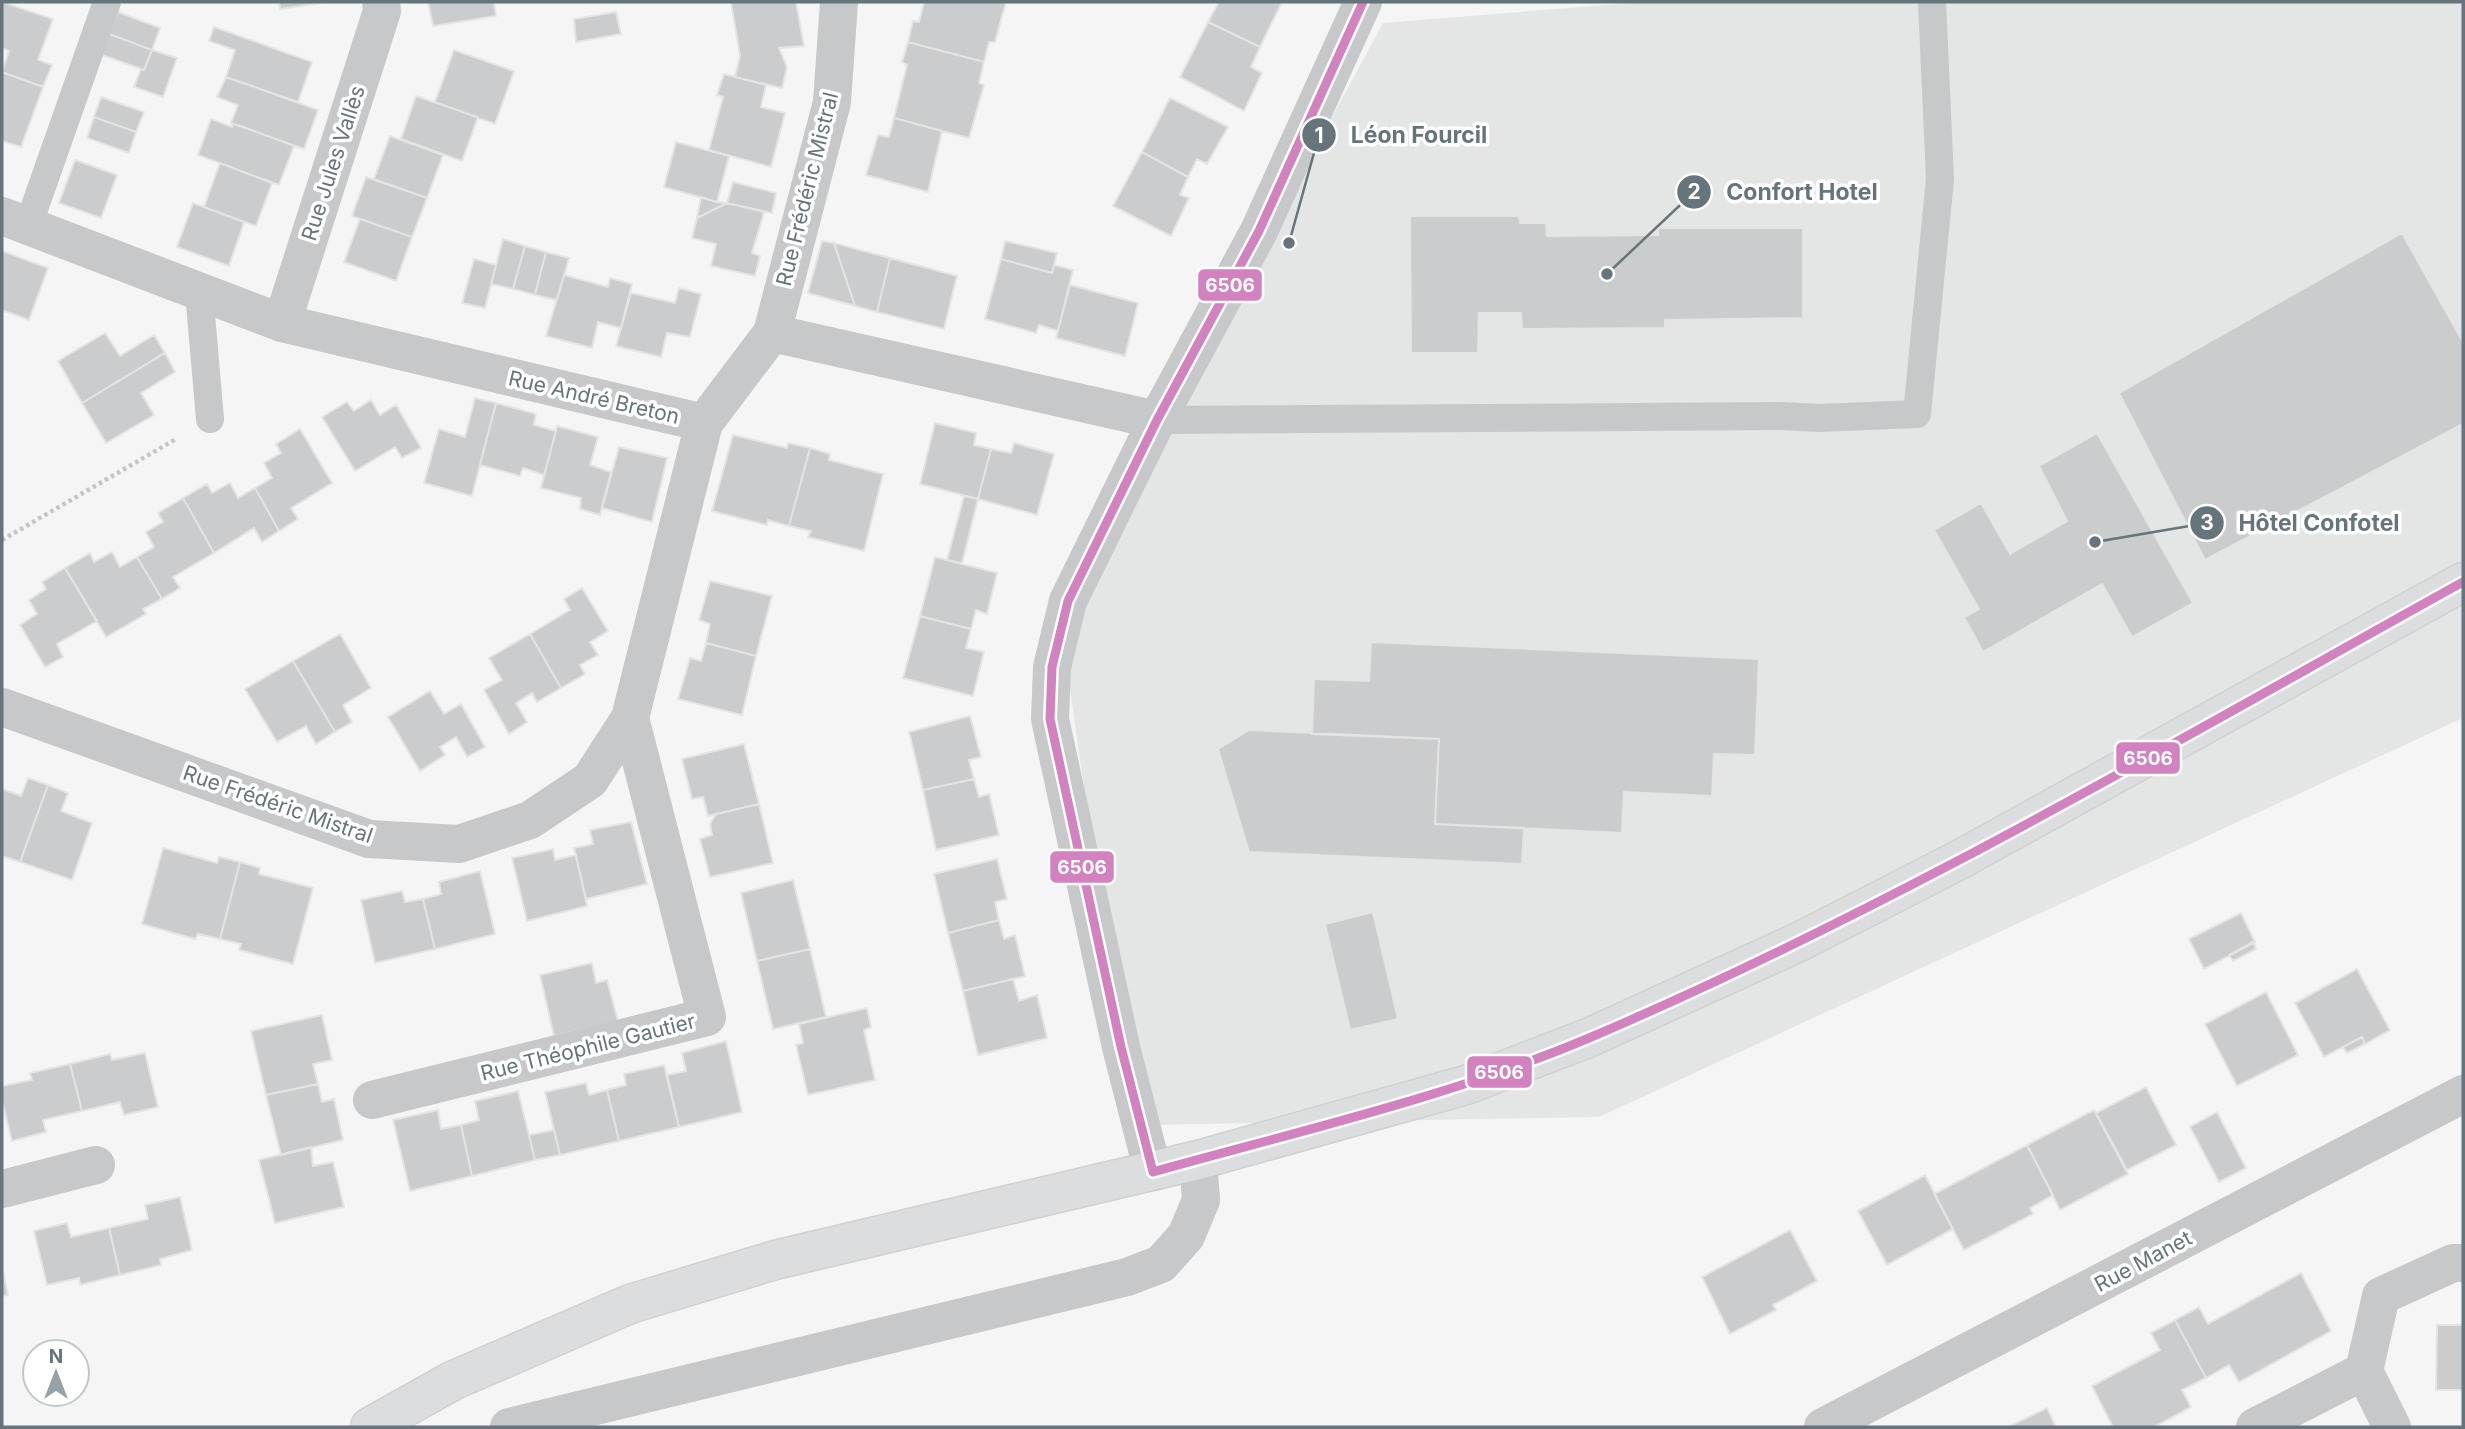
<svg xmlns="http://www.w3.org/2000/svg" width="2465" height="1429" font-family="Inter,sans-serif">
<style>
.built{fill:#e4e6e5}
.building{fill:#cbcccd;stroke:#e4e4e4;stroke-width:2}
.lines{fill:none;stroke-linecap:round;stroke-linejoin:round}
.primary-casing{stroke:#d0d1d2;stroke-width:41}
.path{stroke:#c5c5c6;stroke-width:4.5;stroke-dasharray:3.5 3.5;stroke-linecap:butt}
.service{stroke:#c6c8c9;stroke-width:28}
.pedestrian{stroke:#c6c8c9;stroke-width:38}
.minor{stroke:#c6c8c9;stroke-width:38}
.primary{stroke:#dcddde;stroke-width:38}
.bus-1-casing{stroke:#fff;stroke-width:14}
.bus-1{stroke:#d282be;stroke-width:9}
.labels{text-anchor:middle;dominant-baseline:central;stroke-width:7;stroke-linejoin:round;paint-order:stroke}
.street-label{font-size:21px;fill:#65757b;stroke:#fff}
.leader{fill:none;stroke:#65757b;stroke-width:2.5}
.callout-dot{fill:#65757b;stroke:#fff;stroke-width:2.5}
.mark-label{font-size:21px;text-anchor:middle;font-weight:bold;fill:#fff}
.callout-label{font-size:23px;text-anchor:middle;font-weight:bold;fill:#65757b;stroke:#fff;stroke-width:7;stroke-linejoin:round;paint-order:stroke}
.line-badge{stroke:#fff;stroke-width:2.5}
.badge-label{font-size:19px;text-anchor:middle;font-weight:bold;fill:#fff}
</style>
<rect width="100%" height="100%" fill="#f5f5f5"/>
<path class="built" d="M1643 2H2463V718L1599 1117 1139 1125 1121 1047 1060 619 1383 23Z"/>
<path class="building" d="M2 2 53 19 38 60 52 65 43 87 2 72 9 51 2 48Z
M279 2H327L280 9Z
M428 2H494L496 16 433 26Z
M731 2H796L804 46 779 48 787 67 782 88 735 77 740 56Z
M924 2H1006L995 42H989L984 62 908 42 913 21 919 22Z
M1219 2H1282L1260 47 1208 22Z
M118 12 160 28 152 50 109 34Z
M616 12 621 34 576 42 574 19Z
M1208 22 1260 47 1251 67 1262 73 1244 111 1180 77Z
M214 27 312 62 298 102 226 77 235 50 209 41Z
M109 34 152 50 144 70 102 55Z
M908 42 984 62 979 83 984 85 969 138 894 118 907 65 902 62Z
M152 50 177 58 163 97 134 87 141 69 144 70Z
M454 50 514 71 495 124 435 102Z
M2 72 43 87 21 147 2 141Z
M724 74 766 85 761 107 785 113 771 167 709 150 723 97 717 95Z
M226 77 318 110 304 149 231 123 238 105 217 97Z
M416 96 478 117 462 161 401 139Z
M101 97 144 112 136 132 94 117Z
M1170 98 1228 127 1207 164 1197 159 1188 177 1142 152Z
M94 117 136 132 129 153 87 138Z
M894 118 942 131 928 192 866 175 878 135 889 137Z
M211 119 232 127 233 124 244 127 294 146 279 185 198 155Z
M390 136 443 155 427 198 374 179Z
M676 142 729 156 717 202 664 187Z
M1142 152 1188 177 1180 195 1189 198 1171 236 1113 206Z
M75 160 117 175 101 218 59 203Z
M220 163 272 183 256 226 204 207Z
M366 177 427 198 412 237 352 216Z
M733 182 776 193 772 213 727 203Z
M701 197 717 202 727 203 697 218Z
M193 203 244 222 229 266 177 247Z
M727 203 764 212 752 253 760 256 755 276 711 266 716 244 692 238 697 218Z
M1410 216H1519L1520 223H1546L1547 236 1658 235V228H1803V318L1665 320V328L1522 329 1521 313H1479L1478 353H1411Z
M360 219 412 237 396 281 344 262Z
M2402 233 2463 342V424L2205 560 2119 393Z
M503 239 525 246 513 289 491 284Z
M822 241 834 243 855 306 808 293Z
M1005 241 1057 253 1052 273 1001 259Z
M834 243 890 258 877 312 855 306Z
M525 246 546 252 535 295 513 289Z
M2 251 48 268 29 320 2 310Z
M546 252 569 258 557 300 535 295Z
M890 258 957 276 944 329 877 312Z
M474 259 496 265 485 308 462 303Z
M1001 259 1052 273 1054 265 1073 270 1058 331 1039 325 1036 333 985 319Z
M564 275 608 287 610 278 632 284 621 328 598 322 592 348 546 336Z
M1070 285 1138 303 1125 356 1056 338Z
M679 288 701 294 690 337 667 333 661 357 616 346 631 293 675 303Z
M105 333 120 356 154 335 165 353 82 403 58 361Z
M165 353 175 372 141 393 154 415 106 443 82 403Z
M475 398 496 403 472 496 424 483 439 429 465 437Z
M371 400 380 415 396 405 421 448 402 458 395 447 355 471 322 417 347 402 354 411Z
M496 403 536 414 534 425 556 431 544 475 523 468 520 476 480 465Z
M935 423 976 433 974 445 991 449 978 499 920 484Z
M557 426 598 437 590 465 611 472 600 515 580 509 581 498 541 488Z
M300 429 332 483 291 508 298 519 279 531 255 488 272 478 264 463 281 453 276 444Z
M2097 433 2193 603 2132 637 2102 584 1983 652 1964 617 1979 609 1934 530 1981 503 2010 554 2067 521 2039 466Z
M733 435 787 448 788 443 810 448 789 526 768 520 767 525 712 511Z
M1014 443 1054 454 1037 515 978 499 991 449 1011 453Z
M619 447 667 458 652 522 602 508Z
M810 448 830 454 829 460 883 474 864 551 808 537 811 531 789 526Z
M230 483 238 498 255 488 279 531 262 542 254 528 214 553 183 498 207 484 212 493Z
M964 496 978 499 962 563 947 560Z
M183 498 214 553 173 577 180 588 162 599 137 557 154 547 146 532 163 522 158 513Z
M112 552 120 567 137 557 162 599 143 609 146 614 106 637 65 568 90 553 94 562Z
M935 557 997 573 987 614 976 610 971 629 920 616Z
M65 568 97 621 57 644 63 657 45 667 20 625 37 614 29 600 46 589 42 582Z
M710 581 772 596 756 656 706 643 710 624 699 620Z
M582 588 608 631 590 642 598 655 580 665 585 674 561 688 530 634 570 610 564 599Z
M920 616 971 629 966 648 984 652 973 696 903 678Z
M340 634 371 688 343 705 352 722 335 732 293 661Z
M530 634 561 688 537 702 532 693 516 703 527 722 509 734 484 690 502 680 489 658Z
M1371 642 1759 659 1755 755 1714 754 1712 796 1624 792 1622 833 1435 824 1439 739 1312 734 1314 679 1369 681Z
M706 643 756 656 742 715 678 699 690 658 701 661Z
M293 661 335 732 316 744 306 726 277 742 245 689Z
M430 691 444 714 461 704 485 747 467 757 456 737 440 747 445 755 420 771 388 717Z
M970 716 981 757 969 760 974 779 923 790 909 732Z
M1249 730 1439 739 1435 824 1524 828 1522 864 1249 852 1218 749Z
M744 744 759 804 708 816 703 797 692 799 682 759Z
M28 778 48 785 20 862 2 856V789L21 796Z
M974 779 979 797 989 794 999 835 936 850 923 790Z
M48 785 68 793 61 811 92 823 72 880 20 862Z
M759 804 773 863 710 877 700 839 712 835 710 824 716 814Z
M631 822 647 884 586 899 574 848 593 844 590 830Z
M163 848 217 863 219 857 240 862 220 939 198 934 195 939 142 924Z
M553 849 555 860 576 855 587 906 527 921 512 858Z
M997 859 1007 899 995 902 999 920 948 933 934 874Z
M240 862 260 868 259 874 313 888 293 964 239 950 241 944 220 939Z
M480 871 495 934 435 949 423 899 441 894 439 882Z
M793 880 810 949 757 961 741 893Z
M402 891 405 902 423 899 435 949 375 963 361 900Z
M1373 912 1398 1019 1350 1030 1325 924Z
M2241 913 2255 942 2204 969 2189 939Z
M999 920 1004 939 1015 935 1025 976 963 991 948 933Z
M2253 942 2256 949 2233 961 2229 955Z
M810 949 826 1017 773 1029 757 961Z
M592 963 596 983 607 980 618 1021 554 1036 540 975Z
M2357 969 2390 1030 2365 1044 2362 1037 2324 1057 2295 1003Z
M1013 979 1019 1001 1037 995 1047 1038 978 1055 963 991Z
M2266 992 2298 1055 2237 1086 2205 1024Z
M867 1008 871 1027 864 1030 875 1080 808 1095 796 1045 803 1043 799 1024Z
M322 1015 332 1060 313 1064 318 1084 266 1095 251 1031Z
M2362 1037 2365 1044 2347 1053 2343 1047Z
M726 1041 742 1112 679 1127 667 1075 686 1071 682 1053Z
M145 1053 158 1107 124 1115 120 1102 82 1111 70 1064 110 1054 112 1060Z
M70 1064 82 1111 43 1120 46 1132 12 1141 2 1100V1086L32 1080 30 1073Z
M664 1065 679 1127 619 1141 607 1090 626 1085 624 1074Z
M586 1083 589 1095 607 1090 619 1141 560 1155 545 1092Z
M318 1084 322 1102 334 1099 343 1140 281 1155 266 1095Z
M2146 1087 2176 1145 2127 1170 2096 1113Z
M518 1091 535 1160 472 1176 461 1125 479 1120 475 1101Z
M438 1110 441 1129 461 1125 472 1176 410 1191 393 1120Z
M2094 1110 2128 1174 2060 1210 2027 1145Z
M2217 1112 2246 1168 2219 1182 2190 1127Z
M554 1130 560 1155 535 1160 529 1135Z
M2027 1145 2053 1195 2030 1208 2033 1214 1964 1250 1934 1194Z
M311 1147 313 1166 333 1162 344 1207 275 1223 259 1160Z
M1925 1175 1953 1229 1887 1265 1858 1211Z
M180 1197 192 1250 160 1259 161 1265 120 1275 109 1228 148 1219 145 1205Z
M67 1223 71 1237 109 1228 120 1275 80 1285 79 1278 47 1285 34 1231Z
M1790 1230 1817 1281 1773 1305 1776 1310 1730 1334 1702 1277Z
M2 1268 8 1295 2 1296Z
M2301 1273 2331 1331 2239 1382 2229 1365 2206 1378 2175 1320 2199 1307 2208 1324Z
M2175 1320 2206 1378 2182 1390 2191 1407 2154 1427H2113L2092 1386 2160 1350 2151 1333Z
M2437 1325H2463V1390H2436Z
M2047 1408 2056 1427H2008Z"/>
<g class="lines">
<g class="primary-casing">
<path id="primary" d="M370 1427 454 1380 630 1304 775 1260 1198 1160 1466 1085 1588 1038 1799 942 1959 860 2463 582"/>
</g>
<path class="path" d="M2 540 176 439"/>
<path class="service" d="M28 226 107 2
M199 292 210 419
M1157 420 1781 416 1819 418 1917 414 1940 179 1932 2"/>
<path class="pedestrian" d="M282 323 382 11 381 2"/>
<path class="minor" d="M2 216 282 323 704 423 772 333 1157 420
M772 333 832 102 839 2
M2 707 369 839 459 844 530 820 590 780 630 718 704 423
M372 1100 707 1017 630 718
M1153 1172 1121 1047 1050 719 1052 667 1068 601 1157 420 1259 231 1363 2
M2 1189 96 1165
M509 1427 1127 1277 1161 1264 1186 1236 1201 1200 1198 1160
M1823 1427 2463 1094
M2255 1427 2364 1371
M2392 1427 2364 1371 2381 1296 2453 1263H2463"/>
<use href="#primary" class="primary"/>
<g class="bus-1-casing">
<path id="bus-1" d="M1153 1172C1299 1131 1449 1097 1589 1038 1892 909 2176 741 2463 582
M1153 1172 1121 1047 1050 719 1052 667 1068 601 1157 420 1259 231 1363 2"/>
</g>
<use href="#bus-1" class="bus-1"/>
</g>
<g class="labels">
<g class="street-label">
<text transform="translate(333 163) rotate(-72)">Rue Jules Vallès</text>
<text transform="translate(807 189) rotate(-76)">Rue Frédéric Mistral</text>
<text transform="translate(594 397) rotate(13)">Rue André Breton</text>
<text transform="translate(278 804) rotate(19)">Rue Frédéric Mistral</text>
<text transform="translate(588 1047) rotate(-14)">Rue Théophile Gautier</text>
<text transform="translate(2143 1261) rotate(-28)">Rue Manet</text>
</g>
</g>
<path class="leader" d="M1289 243L1319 135M1607 274L1694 192M2095 542L2207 523"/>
<g class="callout-dot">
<circle cx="1289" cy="243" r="7"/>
<circle cx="1607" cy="274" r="7"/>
<circle cx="2095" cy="542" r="7"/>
<circle cx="1319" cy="135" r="18"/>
<circle cx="1694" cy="192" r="18"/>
<circle cx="2207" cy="523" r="18"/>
</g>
<g class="mark-label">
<text x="1319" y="143">1</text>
<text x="1694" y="199">2</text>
<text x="2207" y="530">3</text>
</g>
<g class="callout-label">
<text x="1419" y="143">Léon Fourcil</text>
<text x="1802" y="200">Confort Hotel</text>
<text x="2319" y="531">Hôtel Confotel</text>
</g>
<g class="line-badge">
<rect x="1197" y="268" width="66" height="34" rx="7" fill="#d282be"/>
<rect x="2115" y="741" width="66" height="34" rx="7" fill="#d282be"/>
<rect x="1049" y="850" width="66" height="34" rx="7" fill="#d282be"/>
<rect x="1466" y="1055" width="67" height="34" rx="7" fill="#d282be"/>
</g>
<g class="badge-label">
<text x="1230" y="292">6506</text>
<text x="2148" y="765">6506</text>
<text x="1082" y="874">6506</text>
<text x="1499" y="1079">6506</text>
</g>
<rect width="2465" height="1429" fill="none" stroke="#65757b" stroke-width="7"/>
<g transform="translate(56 1373)"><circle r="33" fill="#ffffff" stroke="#c1c8ca" stroke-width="2"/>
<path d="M0-5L12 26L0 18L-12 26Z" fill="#97a2a6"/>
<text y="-10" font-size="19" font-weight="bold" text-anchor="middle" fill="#65757b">N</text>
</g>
</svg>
